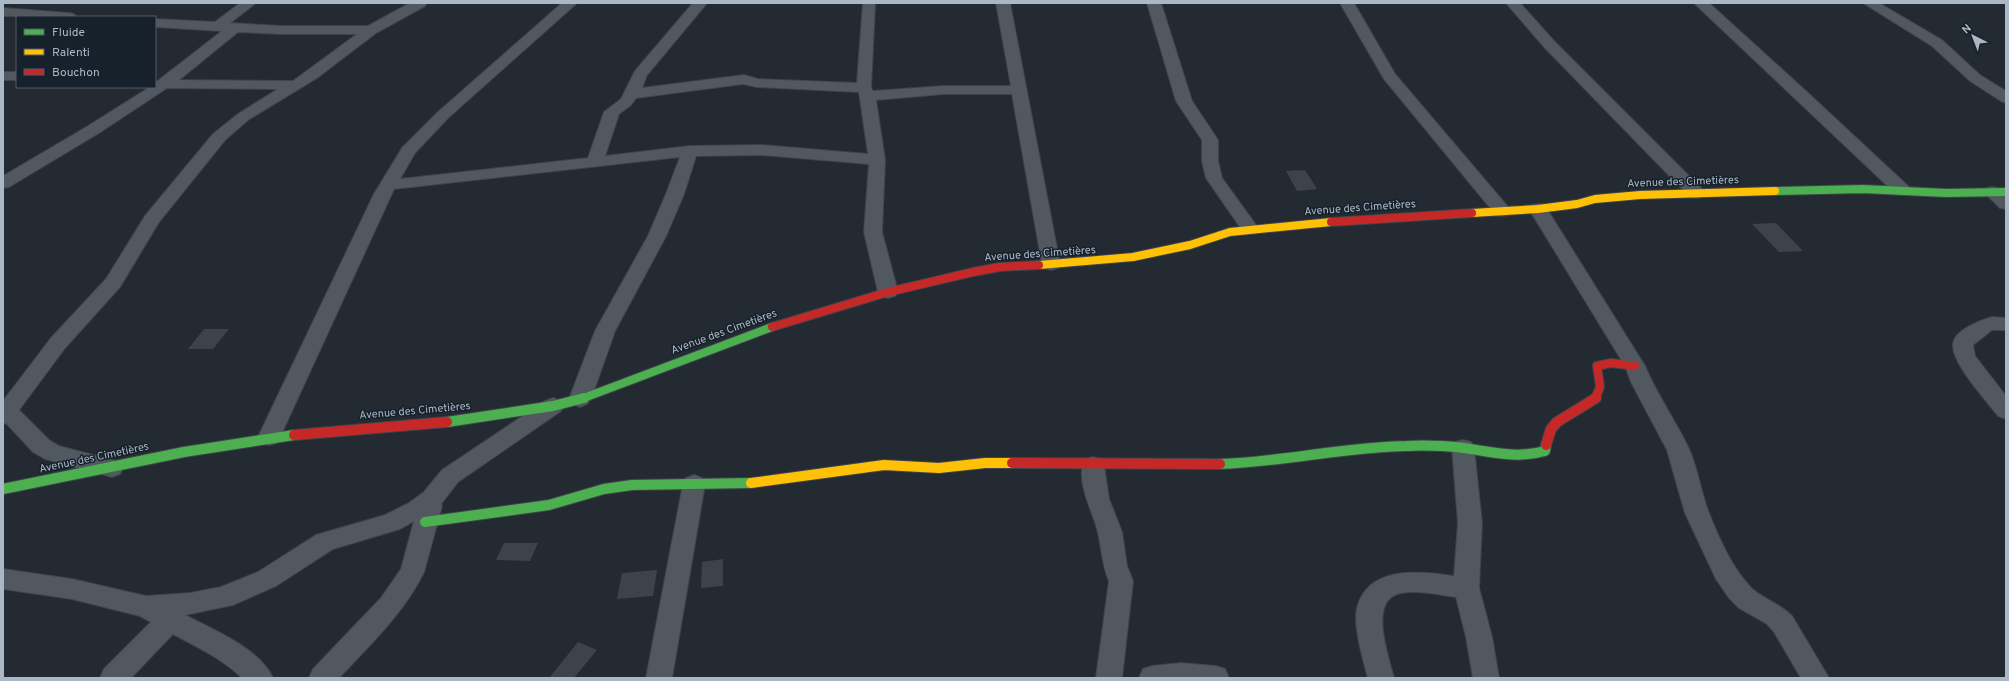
<svg xmlns="http://www.w3.org/2000/svg" width="2009" height="681" font-family="Overpass,sans-serif">
<style>
.building{fill:#3d434a}
.lines{fill:none;stroke-linecap:round;stroke-linejoin:round}
.street-casing{stroke:#3f444a;stroke-width:2}
.fast-far1-casing{stroke:#3f444a;stroke-width:10}
.fast-casing{stroke:#3f444a;stroke-width:12}
.slow-far1-casing{stroke:#3f444a;stroke-width:10}
.slow-casing{stroke:#3f444a;stroke-width:12}
.jam-far1-casing{stroke:#3f444a;stroke-width:10}
.jam-casing{stroke:#3f444a;stroke-width:12}
.street{fill:#525860;fill-rule:evenodd}
.fast-far1{stroke:#4caf50;stroke-width:8}
.fast{stroke:#4caf50;stroke-width:10}
.slow-far1{stroke:#ffc107;stroke-width:8}
.slow{stroke:#ffc107;stroke-width:10}
.jam-far1{stroke:#c62828;stroke-width:8}
.jam{stroke:#c62828;stroke-width:10}
.labels{text-anchor:middle;dominant-baseline:central;stroke-width:3;stroke-linejoin:round;paint-order:stroke}
.street-label{font-size:11px;fill:#aab7c5;stroke:#17212c}
</style>
<rect width="100%" height="100%" fill="#232a31"/>
<path class="building" d="M1305 170 1317 189 1297 191 1286 171Z
M1776 223 1803 251 1779 252 1752 224Z
M204 329H229L213 349H188Z
M504 543H538L530 561 496 560Z
M723 559V586L701 588 702 562Z
M657 570 653 596 617 599 622 573Z
M578 642 597 650 574 678H549Z"/>
<g class="lines">
<g class="street-casing">
<path id="street" d="M240 3H256L230 23 282 26H368L410 3H427L425 6 376 33 317 78 248 120 225 140 159 222 120 287 65 348 19 410 49 440 59 446 120 462 123 468 120 474 112 477 45 459 33 452 6 423 3 424V401L51 338 106 279 145 216 213 134 238 114 278 89 167 88 99 133 9 187 3 188V176L88 126 150 87H155V83L222 31 155 27V19L215 22ZM238 32 282 34H357L293 81 179 80Z
M562 3H577L448 118 415 153 400 179 588 158 604 112 621 99 635 71 693 3H707L647 75 642 88 744 75 758 79 857 83 863 3H873L875 5 871 88 873 91 944 86H1011L996 3H1010L1060 264 1058 268 1051 270 1044 268 1042 264 1012 94H944L876 100 885 160 882 232 898 292 895 296 888 298 881 296 878 292 864 232 869 164 761 155 696 156 684 194 666 236 615 331 591 399 587 404 580 407 573 404 569 399 595 331 648 236 666 194 680 157 394 189 280 437 277 443 269 445 261 443 258 437 374 194 402 148 438 112ZM743 84 757 87 859 92 868 154 761 145 690 146 605 156 619 114 631 105 636 98Z
M1147 3H1161L1192 101 1218 140V161L1222 178 1259 229 1256 233 1250 234 1244 233 1206 178 1202 161V140L1176 101Z
M1340 3H1354L1395 74 1508 207 1511 211 1508 215 1502 216 1496 215 1384 79Z
M1506 3H1520L1555 42 1702 189 1705 193 1702 197 1696 198 1690 197 1545 48Z
M1694 3H1709L1807 92 1908 186 1910 190 1908 194 1902 195 1896 194Z
M1863 3H1879L1942 40 1980 75 2006 91V103L2001 101 1970 81 1932 46Z
M3 8 69 13 74 14 76 17 3 16Z
M3 72H17V80H3Z
M1992 187 1998 188 2006 195V209L2000 208 1984 192 1986 188Z
M1538 204 1544 205 1547 209 1645 366C1657 395 1676 421 1689 449 1698 469 1701 493 1709 513 1718 536 1730 563 1746 582 1758 598 1779 602 1792 616L1829 678H1801L1774 632 1767 624 1739 608 1729 598 1716 579 1685 513 1667 450 1631 382 1625 366 1529 209 1532 205Z
M1992 317 2006 318V330H1992L1973 345 1975 356 2006 396V419L1998 416C1987 401 1951 363 1953 344 1954 330 1981 320 1992 317Z
M553 398 561 401 564 406 561 411 458 482 441 504 442 506 424 572C404 613 370 645 339 678H309L313 669 381 598 401 569 414 521 400 529 333 549 276 586 233 605 185 615C214 630 259 648 273 678H242C223 659 197 647 173 634L131 678H100L104 669 151 622 140 616 72 599 3 589V569L72 579 146 596 190 593 221 587 258 572 316 535 385 515 409 503 424 492 442 470 545 401Z
M1463 440 1471 442 1474 448 1482 523 1479 588 1492 637 1499 678H1473L1466 637 1456 597C1440 595 1409 588 1395 595 1370 606 1389 658 1394 678H1368C1363 659 1353 627 1357 608 1368 565 1420 571 1454 576L1458 523 1452 448 1455 442Z
M1093 457 1101 459 1104 465 1109 499 1122 532 1127 566 1133 581 1122 678H1096L1109 581C1102 565 1102 550 1098 533 1094 513 1074 480 1085 459Z
M694 475 702 478 705 484 672 678H646L683 484 686 478Z
M1181 663 1216 666 1225 669 1229 678H1139L1143 669 1152 666Z"/>
</g>
<g class="fast-far1-casing">
<path id="fast-far1" d="M1775 191 1863 189 1946 193 2006 192
M581 399 772 327"/>
</g>
<g class="fast-casing">
<path id="fast" d="M447 422 553 406 584 398
M1220 464C1283 462 1344 447 1407 446 1426 445 1445 446 1464 448 1492 452 1517 459 1545 451L1546 445
M3 489 184 452 294 435
M425 522 549 505 604 489 632 485 751 483"/>
</g>
<g class="slow-far1-casing">
<path id="slow-far1" d="M1472 213 1538 209 1577 204 1595 199 1640 195 1775 191
M1039 265 1133 257 1190 245 1230 232 1331 222"/>
</g>
<g class="slow-casing">
<path id="slow" d="M751 483 884 465 939 468 985 463H1012"/>
</g>
<g class="jam-far1-casing">
<path id="jam-far1" d="M1331 222 1472 213
M772 327 888 292 973 272 1000 267 1039 265
M1595 399 1600 387 1597 366 1611 363 1635 366"/>
</g>
<g class="jam-casing">
<path id="jam" d="M294 435 447 422
M1546 445 1551 429 1557 422 1596 398
M1012 463 1220 464"/>
</g>
<use href="#street" class="street"/>
<use href="#fast-far1" class="fast-far1"/>
<use href="#fast" class="fast"/>
<use href="#slow-far1" class="slow-far1"/>
<use href="#slow" class="slow"/>
<use href="#jam-far1" class="jam-far1"/>
<use href="#jam" class="jam"/>
</g>
<g class="labels">
<g class="street-label">
<text transform="translate(1683 182) rotate(-2)">Avenue des Cimetières</text>
<text transform="translate(1360 208) rotate(-4)">Avenue des Cimetières</text>
<text transform="translate(1040 254) rotate(-4)">Avenue des Cimetières</text>
<text transform="translate(724 332) rotate(-20)">Avenue des Cimetières</text>
<text transform="translate(415 411) rotate(-5)">Avenue des Cimetières</text>
<text transform="translate(94 458) rotate(-12)">Avenue des Cimetières</text>
</g>
</g>
<rect width="2009" height="681" fill="none" stroke="#aab7c5" stroke-width="8"/>
<rect x="16" y="16" width="140" height="72" fill="#17212c" stroke="#525d69"/>
<rect x="24" y="29" width="20" height="6" fill="#4caf50" stroke="#525d69"/>
<text x="52" y="36" font-size="12" fill="#aab7c5">Fluide</text>
<rect x="24" y="49" width="20" height="6" fill="#ffc107" stroke="#525d69"/>
<text x="52" y="56" font-size="12" fill="#aab7c5">Ralenti</text>
<rect x="24" y="69" width="20" height="6" fill="#c62828" stroke="#525d69"/>
<text x="52" y="76" font-size="12" fill="#aab7c5">Bouchon</text>
<g transform="translate(1973 36) rotate(318)" stroke="#17212c" stroke-width="3" paint-order="stroke">
<path d="M0-3L7 15L0 10L-7 15Z" fill="#aab7c5"/>
<text y="-6" font-size="11" font-weight="bold" text-anchor="middle" fill="#aab7c5">N</text>
</g>
</svg>
